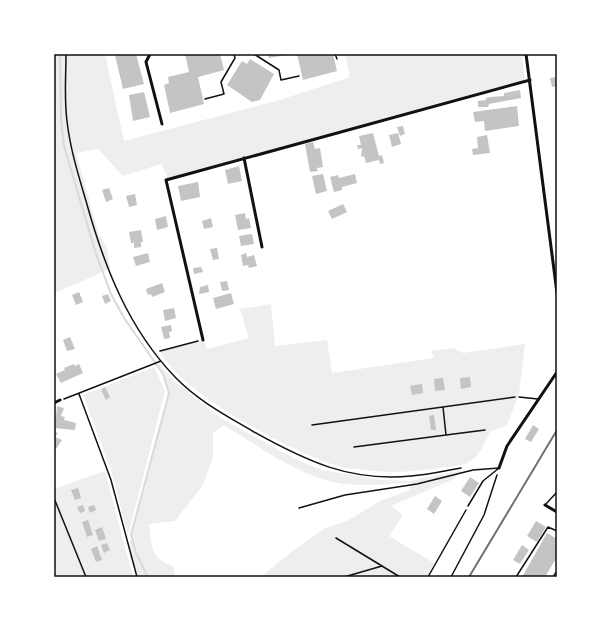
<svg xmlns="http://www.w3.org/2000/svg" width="611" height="631" font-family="'PT Serif',serif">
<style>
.green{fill:#eee}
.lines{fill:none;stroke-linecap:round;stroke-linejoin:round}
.stream{stroke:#d9d9d9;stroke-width:2}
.building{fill:#c4c4c4}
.path{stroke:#111;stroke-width:1.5}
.service{stroke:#111;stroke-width:1.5}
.minor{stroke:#111;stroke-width:3}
.rail{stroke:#707070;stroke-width:2}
.neatline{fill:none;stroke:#111;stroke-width:1.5}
</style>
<rect width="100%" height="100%" fill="#fff"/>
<path class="green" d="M54 54H105L124 141 280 100 350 77 345 54H522L525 82 169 181 161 164 123 176 98 149 76 153 99 235 107 247 110 269 54 293Z
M271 304 275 346 327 340 332 373 434 358 431 351 453 348 463 353 525 344 519 394 507 425 490 432C485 443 479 458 467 463 461 466 452 466 446 467 416 472 389 474 359 469 352 469 344 468 338 466 293 453 180 393 160 351L204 340 207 349 249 338 240 309Z
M160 364 174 381 221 418 293 458 322 470 382 480 410 481 462 470 454 479 391 506 403 515 389 536 434 563 428 577H261L290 553 325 528 347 521 380 501 410 490 409 483C385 484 362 487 338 483 296 475 260 447 224 425L213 433V457L203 485 175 521 149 524C152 547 150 558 174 567L175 577H137L129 546 169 393 164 374 158 365Z
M154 367 165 391 128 536 111 470 83 395Z
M105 471 133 577H54V489Z"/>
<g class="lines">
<path class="stream" d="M60 54 61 120 64 146 96 254 111 294 124 318 163 374 169 393 131 535 136 553 148 577"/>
</g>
<path class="building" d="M121 54H136L144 84 123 89 115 55Z
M185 54H220L224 70 198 77 204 104 170 113 164 85 169 83 168 77 189 72Z
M268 54H286V55L269 58Z
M297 54H333L337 71 303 80Z
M250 59 274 74 260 100 252 102 227 85 242 61 247 64Z
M557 77V86L552 87 550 78Z
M520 90 521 98 489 104 488 107H478V101L486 100V98L491 97 504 96V93Z
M144 92 150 117 133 121 129 95Z
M517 106 519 126 485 131 484 121 475 122 473 112Z
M403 126 405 134 400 136 397 127Z
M373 133 379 156 382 155 384 163 380 164 379 160 366 163 364 156 361 157 362 148 358 149 357 145H361L359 136Z
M398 133 401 144 392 147 389 135Z
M487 135 490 153 473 155 472 149 478 148 477 137Z
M313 142 315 149 320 148 323 167 317 168 318 171 310 172 305 144Z
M239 166 242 181 228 184 225 170Z
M323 174 327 191 316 194 312 176Z
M355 174 357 183 342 187V190L334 192 330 177 338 175 339 178Z
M198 182 200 197 181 201 178 186Z
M109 188 113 199 106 202 102 190Z
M135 194 137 205 129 207 126 196Z
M343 204 347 212 332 219 328 211Z
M245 213 246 219 249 218 251 228 238 230 235 215Z
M166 216 168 227 157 230 155 219Z
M211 218 213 227 204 229 202 221Z
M141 230 143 242H141V247L134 248V243H131L129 232Z
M252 234 254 244 241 246 239 236Z
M217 248 219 259 213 260 210 249Z
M148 253 150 262 136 266 133 257Z
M246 253 247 257 254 255 257 266 249 268 248 265 243 266 241 255Z
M201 267 203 272 194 274 193 268Z
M227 281 229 290 222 291 220 282Z
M162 283 165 292 152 297 151 294 148 295 146 289Z
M208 285 209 292 199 294 200 287Z
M79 292 83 302 76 305 72 295Z
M231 293 234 304 216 309 213 298Z
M108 294 111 301 105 304 102 296Z
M174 308 176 318 165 321 163 310Z
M171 325 172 331 169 332 170 338 164 339 161 327Z
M70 337 75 349 67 351 63 340Z
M74 364 75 366 79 364 83 373 61 383 56 374 65 370 64 368Z
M470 377 471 387 461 389 460 378Z
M443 378 445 390 435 391 434 379Z
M422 384 423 393 412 395 410 386Z
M105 387 110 397 106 400 101 390Z
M57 406 64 408 61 416 65 417 64 420 76 423 75 430 55 428Z
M434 415 436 430H431L429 416Z
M533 425 539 429 531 442 525 439Z
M54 431 58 433 55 437 62 440 56 449 54 447Z
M470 477 479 483 470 497 461 491Z
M78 488 81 498 75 500 71 490Z
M435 496 442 501 434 514 427 509Z
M83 505 85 511 80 513 77 507Z
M94 505 96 510 90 513 88 507Z
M88 520 93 535 87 537 82 522Z
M536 521 546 527 537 542 527 536Z
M102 527 106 539 99 541 95 530Z
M547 533 557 539V557L545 577H522Z
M107 543 110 550 104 553 101 545Z
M522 545 529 550 520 564 513 560Z
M97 546 102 560 96 562 91 549Z"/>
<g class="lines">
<path class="path" d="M66 54C66 76 64 99 67 121 70 148 78 174 86 201 104 266 128 328 175 377 198 401 227 416 254 432 306 461 350 482 411 476 428 475 444 471 461 468
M160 351 198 341
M79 394 111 480 137 577
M64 399 161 361
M312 425 515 397
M446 435 485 430
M354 447 446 435 443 407
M54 498 86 577
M336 538 382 566
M344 577 382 566 400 577
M428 577 466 510
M451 577 484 515 497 475"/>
<path class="service" d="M254 54 279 70 281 80 299 76
M335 54 337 59
M205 99 224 94 221 82 235 58 234 54
M519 397 538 399
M545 505 557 492
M468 506 483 481 499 468
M299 508 345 495 417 484 473 470 499 468
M516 577 548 527 557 531
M553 577 557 571"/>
<path class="minor" d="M150 54 146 62 162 124
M526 54 557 293
M244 158 262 247
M203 340 166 180 530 80
M54 403 60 400
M499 468 507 446 557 372
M545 505 557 512"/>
<path class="rail" d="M469 577 557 430"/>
</g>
<rect width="611" height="631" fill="none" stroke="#ffffff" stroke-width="110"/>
<rect x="55" y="55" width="501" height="521" class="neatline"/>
</svg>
